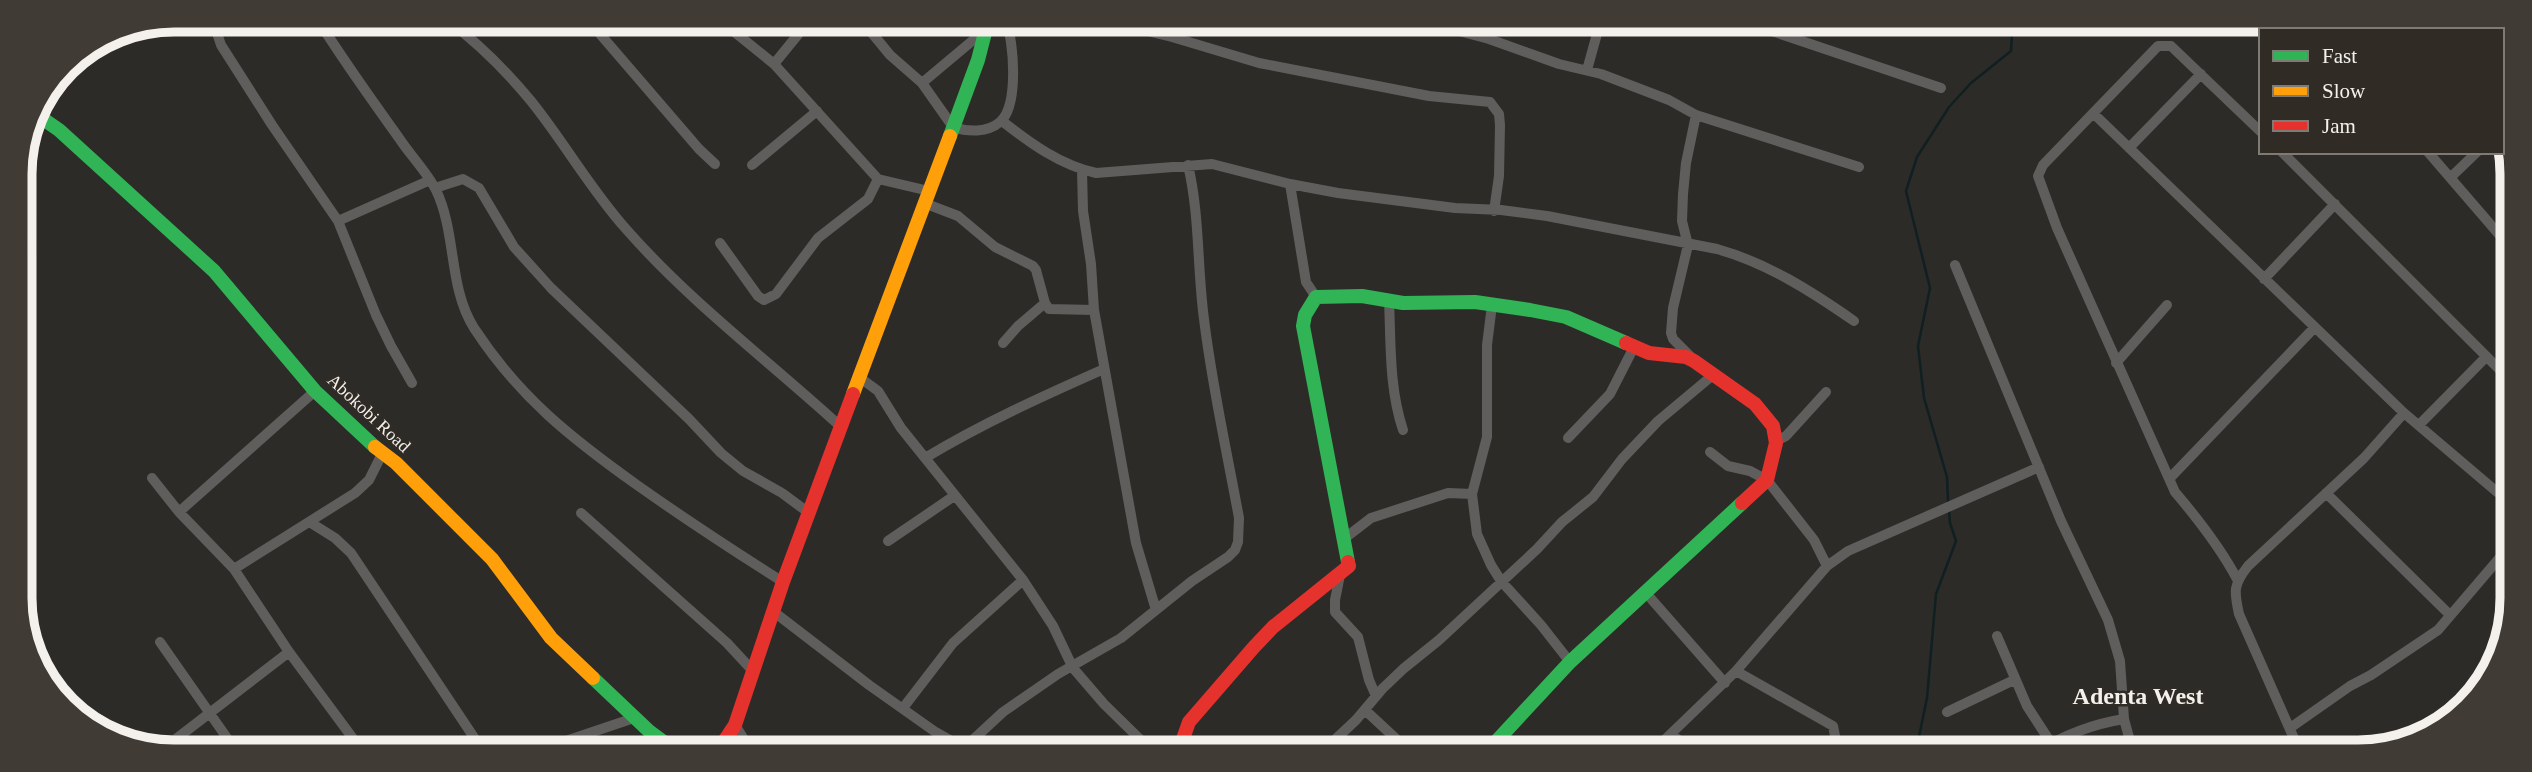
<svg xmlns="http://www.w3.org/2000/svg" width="2532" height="772" font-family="Georgia,serif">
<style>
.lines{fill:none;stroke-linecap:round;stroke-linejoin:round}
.stream{stroke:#101f22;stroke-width:2.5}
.street{stroke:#5f5e5d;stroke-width:10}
.fast{stroke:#30b455;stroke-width:14}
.slow{stroke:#ff9f0a;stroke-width:14}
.jam{stroke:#e5322d;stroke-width:14}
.labels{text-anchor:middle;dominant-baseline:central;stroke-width:5;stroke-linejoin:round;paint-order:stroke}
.street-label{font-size:18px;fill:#f4f1ed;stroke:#302c25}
.district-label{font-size:24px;font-weight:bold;fill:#f4f1ed;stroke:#302c25}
.rim{fill:none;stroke:#f4f1ed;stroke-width:9}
</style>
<rect width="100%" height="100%" fill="#2d2b28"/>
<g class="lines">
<path class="stream" d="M1948 502 1947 477 1924 398 1918 346 1930 288 1906 191 1917 157 1949 107 1971 83 2011 51 2012 35 2005 23
M1916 751 1927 698 1936 594 1956 541 1950 523 1949 509"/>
<path class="street" d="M238 19 222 29 218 36 221 45 272 125 338 221 376 315 391 346 412 383
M318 20C343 60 371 99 399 138 410 155 427 172 436 190 457 234 448 287 474 328 519 397 571 438 637 485 685 519 734 551 783 582
M447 20C477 42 507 72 531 101 564 142 591 190 626 229 691 303 769 361 841 427
M588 20 699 149 715 164
M721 21 774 64 878 179 929 191
M862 21 890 55 922 83 953 127C968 132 987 133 1000 122 1019 106 1014 42 1006 21
M1106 21 1172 37 1259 63 1429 96 1490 102 1499 114 1500 125 1499 176 1494 211
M1425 22 1489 39 1559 64 1601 74 1669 100 1696 115 1859 167
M1748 23 1941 88
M2312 25 2317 30
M600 34 614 20
M1489 39 1493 22
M774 64 809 21
M1587 70 1600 23
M922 83 984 31
M2094 114 2404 413 2497 492
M1002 121C1030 143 1060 165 1096 173L1212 164 1290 184 1338 193 1455 208 1501 210 1547 216 1717 249C1767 263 1811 291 1854 321
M2129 148 2201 74
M2282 152 2509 379
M2428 152 2509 246
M752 165 817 111
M1082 170 1083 211 1091 264 1094 310 1136 543 1156 610
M2451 177 2477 152
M1290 184 1306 282 1316 297
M435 188 463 179 479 188 514 247 551 288 689 419 721 453 743 471 782 493 809 513
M924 203 958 216 995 247 1033 266 1036 270 1045 303 1049 309 1094 310
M338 221 428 181
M720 243 758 296 764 300 776 294 818 238 868 199 878 179
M1955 265 2061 521 2108 620 2120 661 2124 719 2133 752
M2264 279 2335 204
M1389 301C1391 344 1389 388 1403 430
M1492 305 1487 345V437L1472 494 1477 534 1491 565 1501 581 1541 625 1570 662
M1003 343 1018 326 1045 303
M1692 358 1673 339 1671 333 1673 308 1688 245 1682 221 1683 194 1686 163 1696 115
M2116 363 2167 305
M859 377 878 391 901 428 1023 580 1053 626 1073 668 1104 704 1151 750
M2419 425 2486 357
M1568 438 1610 394 1634 347
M1776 441 1786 436 1826 392
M1710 452 1728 466 1750 471 1767 480 1814 540 1827 566
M925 458C983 423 1043 396 1104 369
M152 478 179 512 234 569 289 652 360 748
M2170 478 2315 327
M2326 493 2450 615
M179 512 315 391
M581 513 727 643 752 670
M311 523 335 538 351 553 481 748
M1345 538 1371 518 1448 493 1472 494
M888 541 954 496
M234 569 355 493 369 480 382 454
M1340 575 1335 600V612L1358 637 1369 680 1376 696
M2237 579C2220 547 2198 519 2175 492L2057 228 2038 176 2043 165 2158 46H2171L2261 132
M1646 593 1725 683
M774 612 869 685 934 731 966 749
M1997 636 2027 706 2051 743
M160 642 234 748
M1736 671 1833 726 1838 751
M903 708 953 643 1023 580
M1365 710 1408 750
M1947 712 2014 680
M735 725 750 749
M2290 728 2350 686 2371 675 2438 630 2508 548
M1671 734 1692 751
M169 748 172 742 289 652
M545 748 634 718
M963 749 1003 712 1058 674 1121 638 1192 581 1228 557 1235 550 1238 542 1239 518C1227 452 1212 386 1204 319 1197 267 1200 216 1188 165
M1324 750 1356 720 1383 688 1403 669 1439 640 1537 549 1562 522 1593 497 1622 459 1658 421 1713 375
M1653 751 1736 671 1827 566 1848 551 2039 467
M2037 752C2064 735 2093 724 2124 719
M2300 752 2239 614C2234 591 2233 585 2248 566L2364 458 2404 413"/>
<path class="fast" d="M33 112 59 130 214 271 315 391 375 447
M950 136 978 60 988 21
M1348 562 1303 326 1305 315 1316 297 1362 296 1403 303 1475 302 1530 310 1566 317 1626 343
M593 678 650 732 673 749
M1492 746 1570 662 1742 503"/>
<path class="slow" d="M853 394 950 136
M375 447 396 463 492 559 551 638 593 678"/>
<path class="jam" d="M1626 343 1649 353 1686 357 1694 361 1755 404 1773 426 1776 443 1767 480 1742 503
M719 749 735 725 783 582 853 394
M1179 750 1189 722 1254 647 1273 627 1349 566 1348 562"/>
</g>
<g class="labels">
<g class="street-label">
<text transform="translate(369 413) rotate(43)">Abokobi Road</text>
</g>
<g class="district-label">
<text x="2138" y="696">Adenta West</text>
</g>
</g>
<path d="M0 0H2532V772H0ZM174 32H2358A142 142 0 0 1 2500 174V598A142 142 0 0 1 2358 740H174A142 142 0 0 1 32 598V174A142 142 0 0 1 174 32Z" fill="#403c35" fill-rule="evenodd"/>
<path class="rim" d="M174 32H2358A142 142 0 0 1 2500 174V598A142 142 0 0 1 2358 740H174A142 142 0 0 1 32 598V174A142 142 0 0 1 174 32Z"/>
<rect x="2259" y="28" width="245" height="126" fill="#302c25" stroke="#7e7b75" stroke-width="2"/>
<rect x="2273" y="51" width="35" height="10" fill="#30b455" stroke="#7e7b75" stroke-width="2"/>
<text x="2322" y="63" font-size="21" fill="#f4f1ed">Fast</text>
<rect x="2273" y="86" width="35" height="10" fill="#ff9f0a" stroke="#7e7b75" stroke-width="2"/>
<text x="2322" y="98" font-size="21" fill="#f4f1ed">Slow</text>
<rect x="2273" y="121" width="35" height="10" fill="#e5322d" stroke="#7e7b75" stroke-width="2"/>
<text x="2322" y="133" font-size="21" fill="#f4f1ed">Jam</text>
</svg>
